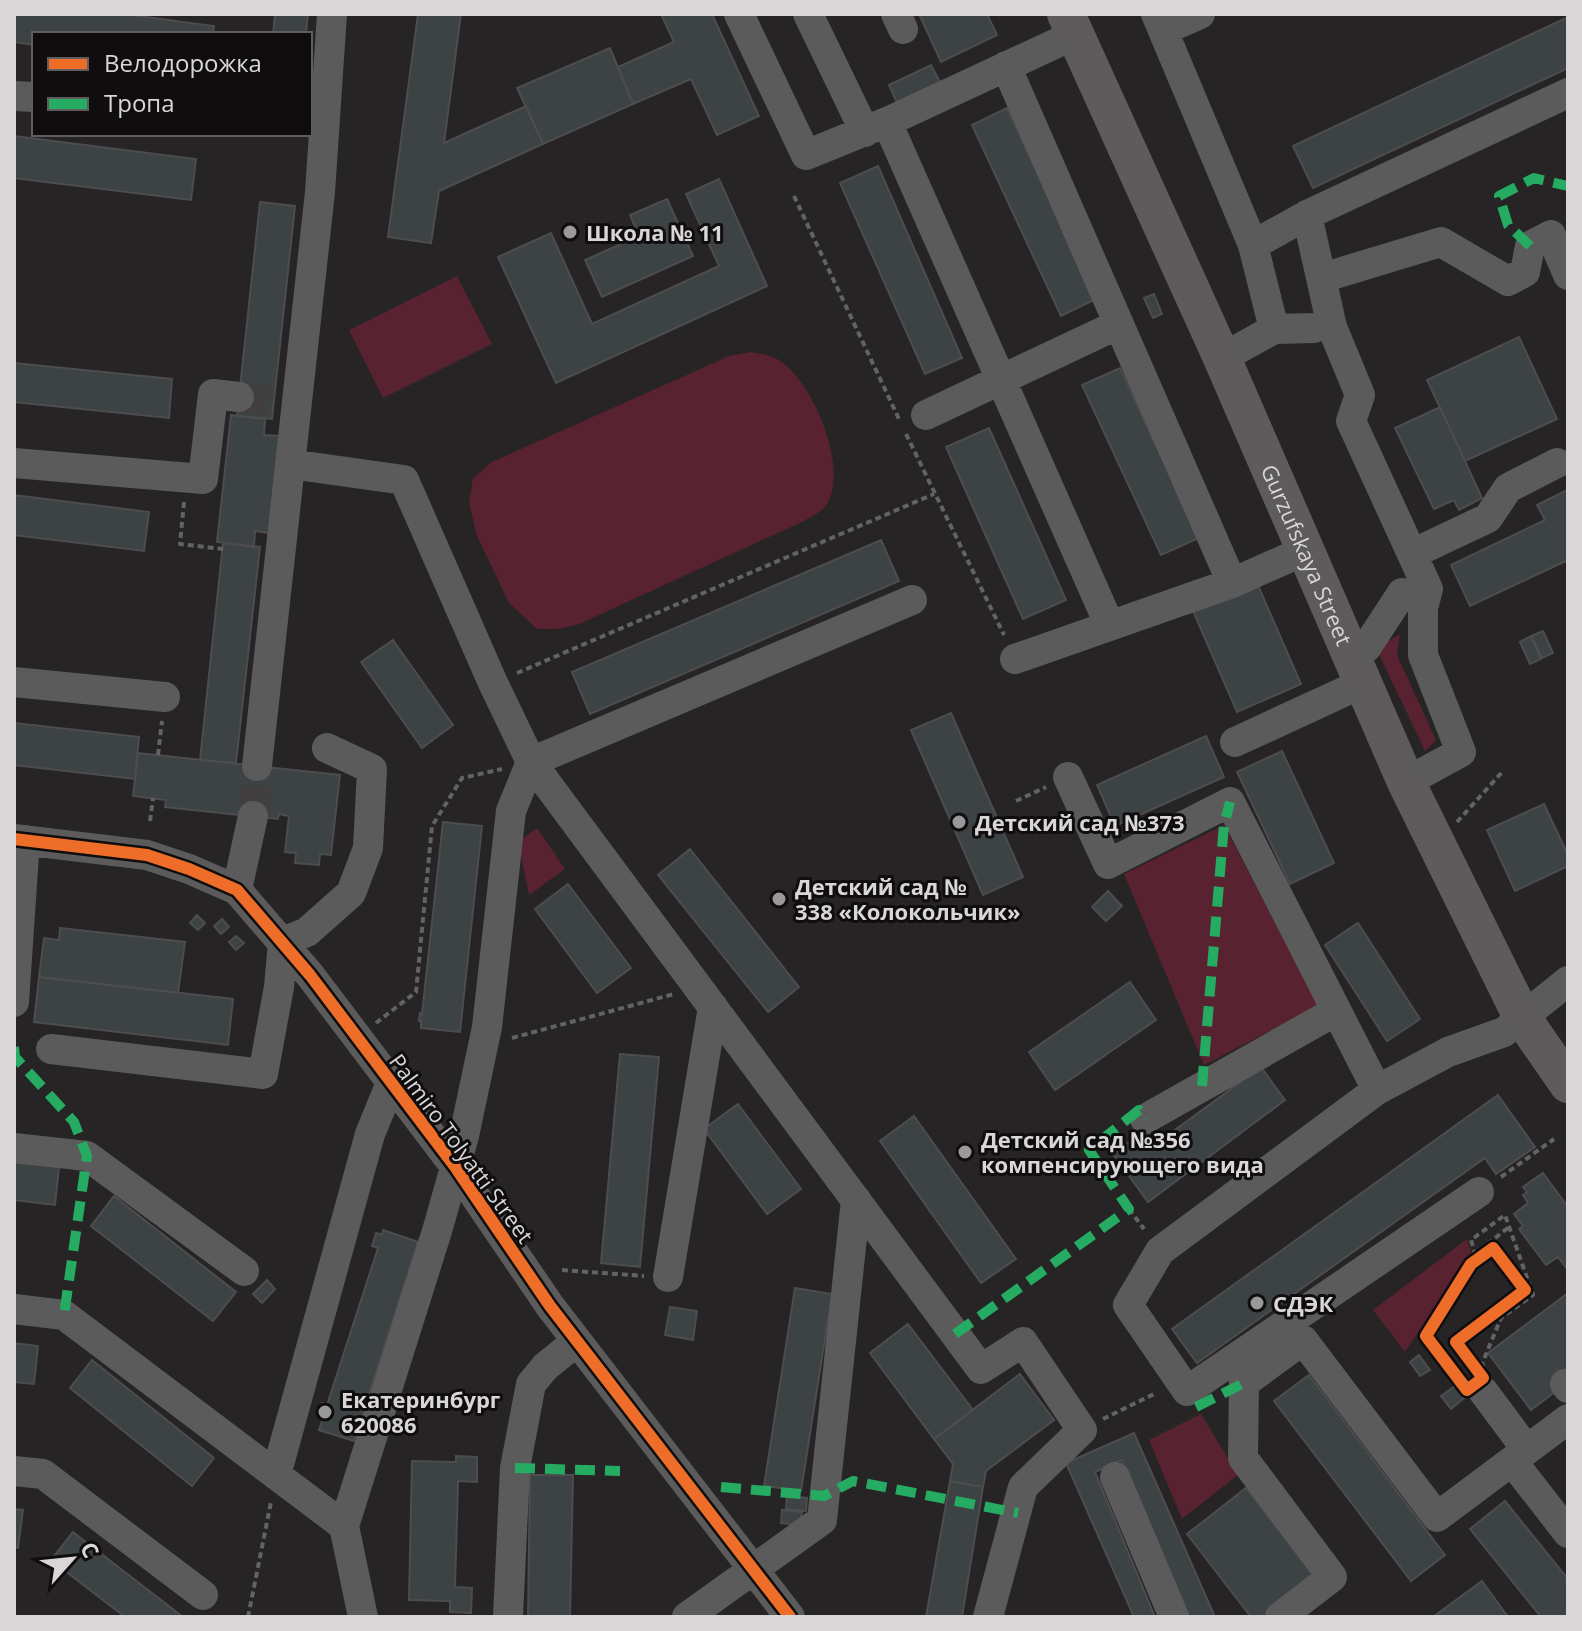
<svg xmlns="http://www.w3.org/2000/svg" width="1582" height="1631" font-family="'Open Sans',sans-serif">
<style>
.green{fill:#582230}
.building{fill:#3d4244;stroke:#4d4d4d;stroke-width:2}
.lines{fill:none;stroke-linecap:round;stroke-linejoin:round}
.minor-tunnel{stroke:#413f40;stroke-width:30;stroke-dasharray:30 15;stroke-linecap:butt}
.path{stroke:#646363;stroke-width:4;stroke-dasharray:6 4;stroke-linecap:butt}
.minor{stroke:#5c5b5b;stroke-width:30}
.major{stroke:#5d5b5c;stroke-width:38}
.quiet{stroke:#26ab63;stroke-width:10;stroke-dasharray:20 10;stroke-linecap:butt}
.cycleway-casing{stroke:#0f0d0d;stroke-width:17}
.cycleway{stroke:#ee6e29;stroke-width:12}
.poi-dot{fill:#9a9898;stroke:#0f0d0d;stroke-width:3}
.labels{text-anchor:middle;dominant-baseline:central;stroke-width:6;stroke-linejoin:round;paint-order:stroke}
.poi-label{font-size:22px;font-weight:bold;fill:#d8d6d6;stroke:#0f0d0d;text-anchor:start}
.street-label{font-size:22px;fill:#d8d6d6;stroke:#0f0d0d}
</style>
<rect width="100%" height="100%" fill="#262425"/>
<path class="green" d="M457 276 492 344 383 398 349 330Z
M751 352C758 354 768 354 775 358 812 376 852 472 825 507 820 513 810 517 804 521L577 625 558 629H537L509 603 477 536 469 503 473 478 492 462 729 356Z
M1400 634 1397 655 1436 740 1425 751 1376 648Z
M1224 825 1318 1006 1204 1065 1124 874Z
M537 828 565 869 529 895 518 842Z
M1467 1239 1473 1258 1468 1262 1422 1337 1418 1332 1405 1352 1373 1310Z
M1201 1414 1238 1475 1182 1519 1149 1440Z"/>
<path class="building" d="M14 14H124L214 26 213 34H34V45L14 42Z
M275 14H308L306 34H273Z
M418 14H461L444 143 526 106 543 144 439 191 431 243 388 237Z
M661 14H712L759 116 717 135 691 79 633 104 618 67 674 42Z
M919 14H987L997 35 941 62Z
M1568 17V68L1313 188 1293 146Z
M610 48 633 104 543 144 517 88Z
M931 65 940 82 897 103 889 85Z
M1007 108 1096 299 1061 316 972 125Z
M14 136 196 159 191 200 14 178Z
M878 166 962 358 925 374 840 183Z
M719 179 767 286 556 383 498 257 551 233 592 324 719 266 686 194Z
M667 199 693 256 602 297 585 260 639 236 630 215Z
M260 202 295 206 272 419 237 416Z
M1154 294 1162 314 1153 318 1144 298Z
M1519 337 1557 419 1465 461 1427 380Z
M14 363 172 379 169 418 14 402Z
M1120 368 1199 538 1161 555 1082 385Z
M1440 407 1482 498 1459 510 1454 500 1434 509 1395 428Z
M231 415 265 419 264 435 280 436 269 533 255 531 254 547 217 542Z
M989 428 1066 600 1023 619 946 447Z
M1567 490 1568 560 1470 606 1451 565 1545 520 1537 505Z
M14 495 149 512 144 551 14 535Z
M881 540 899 581 590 714 572 672Z
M223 543 260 547 236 763 200 760Z
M1257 583 1301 684 1237 712 1193 611Z
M1543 631 1553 653 1542 658 1531 636Z
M1531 636 1541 659 1530 664 1520 642Z
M393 640 453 725 422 748 361 662Z
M951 713 1023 877 983 895 911 730Z
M14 723 139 737 135 779 14 765Z
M1206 736 1224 777 1115 826 1097 785Z
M1282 751 1334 863 1290 884 1237 772Z
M138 753 340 775 331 855 320 854 319 865 295 863 296 853 285 852 289 816 279 814 278 819 165 807 166 800 133 796Z
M1544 804 1568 855V866L1515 891 1487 830Z
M443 822 482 826 460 1032 421 1028V1021H419L420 1013 422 1014Z
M690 849 799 987 768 1012 658 875Z
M568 884 631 968 597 993 535 909Z
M1108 891 1122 906 1106 921 1092 907Z
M197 915 205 923 198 930 190 923Z
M222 919 229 927 221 934 214 926Z
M1358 923 1420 1019 1387 1041 1325 945Z
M60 928 185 942 178 993 39 977 44 938 59 940Z
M236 936 244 943 236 950 229 942Z
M39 977 233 999 228 1045 34 1022Z
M1130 982 1156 1020 1055 1090 1029 1052Z
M620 1054 659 1057 640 1267 601 1263Z
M1261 1067 1285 1100 1148 1202 1113 1154 1147 1129 1157 1143Z
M1498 1095 1535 1147 1496 1174 1485 1158 1197 1363 1172 1329Z
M738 1104 801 1189 767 1214 704 1129Z
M914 1116 1016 1259 981 1283 880 1141Z
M14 1161 59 1167 55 1205 14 1200Z
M1543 1173 1568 1207V1270L1558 1257 1546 1265 1519 1229 1523 1226 1514 1214 1528 1203 1523 1195 1527 1192 1523 1187Z
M114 1196 236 1292 213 1321 91 1226Z
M383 1230 418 1242 354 1441 319 1430 323 1418 318 1416 322 1403 327 1405 378 1248 372 1246 376 1233 382 1235Z
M267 1280 275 1289 262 1303 253 1294Z
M795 1288 832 1294 801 1491 764 1486Z
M1568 1293V1382L1531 1410 1488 1353Z
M670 1307 697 1311 693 1340 665 1335Z
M908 1324 973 1410 934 1439 870 1353Z
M14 1343 38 1346 34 1384 14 1382Z
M1419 1355 1430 1370 1420 1376 1410 1362Z
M92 1360 214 1458 192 1486 70 1388Z
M1020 1374 1054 1420 986 1471 983 1487 950 1481 953 1464 934 1439Z
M1309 1375 1445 1555 1411 1581 1274 1401Z
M1455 1386 1464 1398 1451 1409 1441 1396Z
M1134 1433 1215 1617H1189L1121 1460 1095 1472 1155 1617H1134L1066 1463Z
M456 1456 477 1457V1482L458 1481 455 1587 472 1588 471 1613 450 1612V1601L409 1600 412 1461 456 1462Z
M530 1475H573L570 1617H528Z
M950 1481 983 1487 962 1617H926Z
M1246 1488 1316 1578 1266 1617H1251L1187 1534Z
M787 1496 807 1498 806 1511 786 1509Z
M1505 1501 1568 1579V1617H1541L1470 1529Z
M14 1509 23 1510 18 1548 14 1547Z
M782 1510 802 1512 800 1525 781 1523Z
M73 1532 183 1617H125L51 1560Z
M1482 1581 1508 1617H1433Z"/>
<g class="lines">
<path class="minor-tunnel" d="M239 397 274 401
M253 816 257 766"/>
<path class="path" d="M794 196 899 419
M906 434 1004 635
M184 502 180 544 223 549
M517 673 934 494
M158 755 162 721
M1016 801 1046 787
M150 821 153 798
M1457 822 1504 770
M376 1023 416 992 432 826 462 778 502 769
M512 1038 674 994
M1501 1177 1554 1139
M1129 1209 1144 1229
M562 1270 644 1276
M1484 1367 1482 1364 1501 1318 1533 1295 1505 1215 1471 1240 1475 1254 1509 1227
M1103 1419 1156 1393
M248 1617 271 1502"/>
<path class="minor" d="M739 14 806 155 887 122 1076 34
M808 14 865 132
M896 14 903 29
M1156 14 1253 245 1274 329 1222 358
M1164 30 1200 14
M1006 66 1232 583
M14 96 34 97
M887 122 1109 624
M1307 215 1332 327 1360 395 1351 421 1428 589 1423 608V655L1461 752 1406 782
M1253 245 1307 215 1568 93
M1322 278 1441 242 1508 281 1525 272 1530 246 1551 235 1568 275
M1274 329 1314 328
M926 415 1119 324
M14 463 203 479 213 394 239 397
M290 464 404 480 493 683 531 762 912 600
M1412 554 1488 518 1508 488 1557 463
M1351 657 1366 648 1402 593
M1015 659 1232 583 1306 550
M14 682 165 697
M1235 742 1363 683
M531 762 981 1369 1023 1342 1082 1430 1023 1487 988 1617
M257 766 320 192 332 14
M1068 777 1108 864 1230 802 1377 1090
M14 839 147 855 189 869 237 890 310 975 456 1168 550 1306 790 1617
M237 890 253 816
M14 1002 25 840
M51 1049 263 1074 279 987 283 942 307 932 351 893 368 848 372 769 327 748
M1145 1119 1336 1011
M14 1148 87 1156 244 1271
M1479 1192 1187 1391 1128 1305 1160 1251 1377 1090 1448 1052 1504 1032 1568 981
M668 1277 713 1007
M14 1309 64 1315 344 1526 437 1231 464 1136 487 1027 511 811 531 762
M1565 1384 1568 1388
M1483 1391 1527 1450
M1512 1461 1568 1533
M14 1471 43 1474 203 1595
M276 1475 370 1134 391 1083
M1115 1477 1174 1617
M344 1526 363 1617
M508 1617 515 1468 531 1384 545 1367 577 1341
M687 1617 822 1520 856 1200
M1280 1617 1332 1577 1243 1458 1244 1383 1303 1340 1437 1517 1568 1419"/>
<path class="major" id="s1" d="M1066 14 1222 358 1406 782 1523 1019 1568 1084"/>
<path class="quiet" d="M1530 246 1508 225 1499 196 1534 178 1568 186
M14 1047 15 1057 74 1122 87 1156 64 1315
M1202 1086 1224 825 1230 802
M955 1334 1129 1209 1089 1150 1139 1110 1145 1119
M1196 1407 1244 1383
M515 1468 620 1471
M721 1487 824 1496 853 1481 1018 1513"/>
<g class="cycleway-casing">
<path id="cycleway" d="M14 839 147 855 189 869 237 890 310 975 456 1168 550 1306 790 1617
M1493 1248 1525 1290 1456 1342 1483 1378 1467 1390 1426 1336 1471 1264Z"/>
</g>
<use href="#cycleway" class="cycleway"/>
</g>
<g class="poi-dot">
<circle cx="570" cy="232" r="8"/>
<circle cx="959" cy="822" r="8"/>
<circle cx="779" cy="899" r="8"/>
<circle cx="965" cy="1152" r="8"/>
<circle cx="1257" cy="1303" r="8"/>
<circle cx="325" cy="1412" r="8"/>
</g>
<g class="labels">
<g class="poi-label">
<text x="586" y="232">Школа № 11</text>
<text x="975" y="822">Детский сад №373</text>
<text x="795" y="886">Детский сад №<tspan x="795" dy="25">338 «Колокольчик»</tspan></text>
<text x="981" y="1139">Детский сад №356<tspan x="981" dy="25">компенсирующего вида</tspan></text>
<text x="1273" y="1303">СДЭК</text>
<text x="341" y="1399">Екатеринбург<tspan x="341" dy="25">620086</tspan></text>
</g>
<g class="street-label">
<text stroke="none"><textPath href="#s1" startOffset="592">Gurzufskaya Street</textPath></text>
<text transform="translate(462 1148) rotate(54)">Palmiro Tolyatti Street</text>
</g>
</g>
<rect width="1582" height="1631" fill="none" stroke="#d8d6d6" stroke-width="32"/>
<rect x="32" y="32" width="280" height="104" fill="#0f0d0d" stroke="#5f5d5d" stroke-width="2"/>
<rect x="48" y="58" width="40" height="12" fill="#ee6e29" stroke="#5f5d5d" stroke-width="2"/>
<text x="104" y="72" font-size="24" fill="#d8d6d6">Велодорожка</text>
<rect x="48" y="98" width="40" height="12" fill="#26ab63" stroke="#5f5d5d" stroke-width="2"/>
<text x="104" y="112" font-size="24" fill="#d8d6d6">Тропа</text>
<g transform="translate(72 1559) rotate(63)" stroke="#0f0d0d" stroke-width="6" paint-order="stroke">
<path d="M0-6L14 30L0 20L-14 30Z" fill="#d8d6d6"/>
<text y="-12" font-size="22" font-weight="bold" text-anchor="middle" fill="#d8d6d6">С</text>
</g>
</svg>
